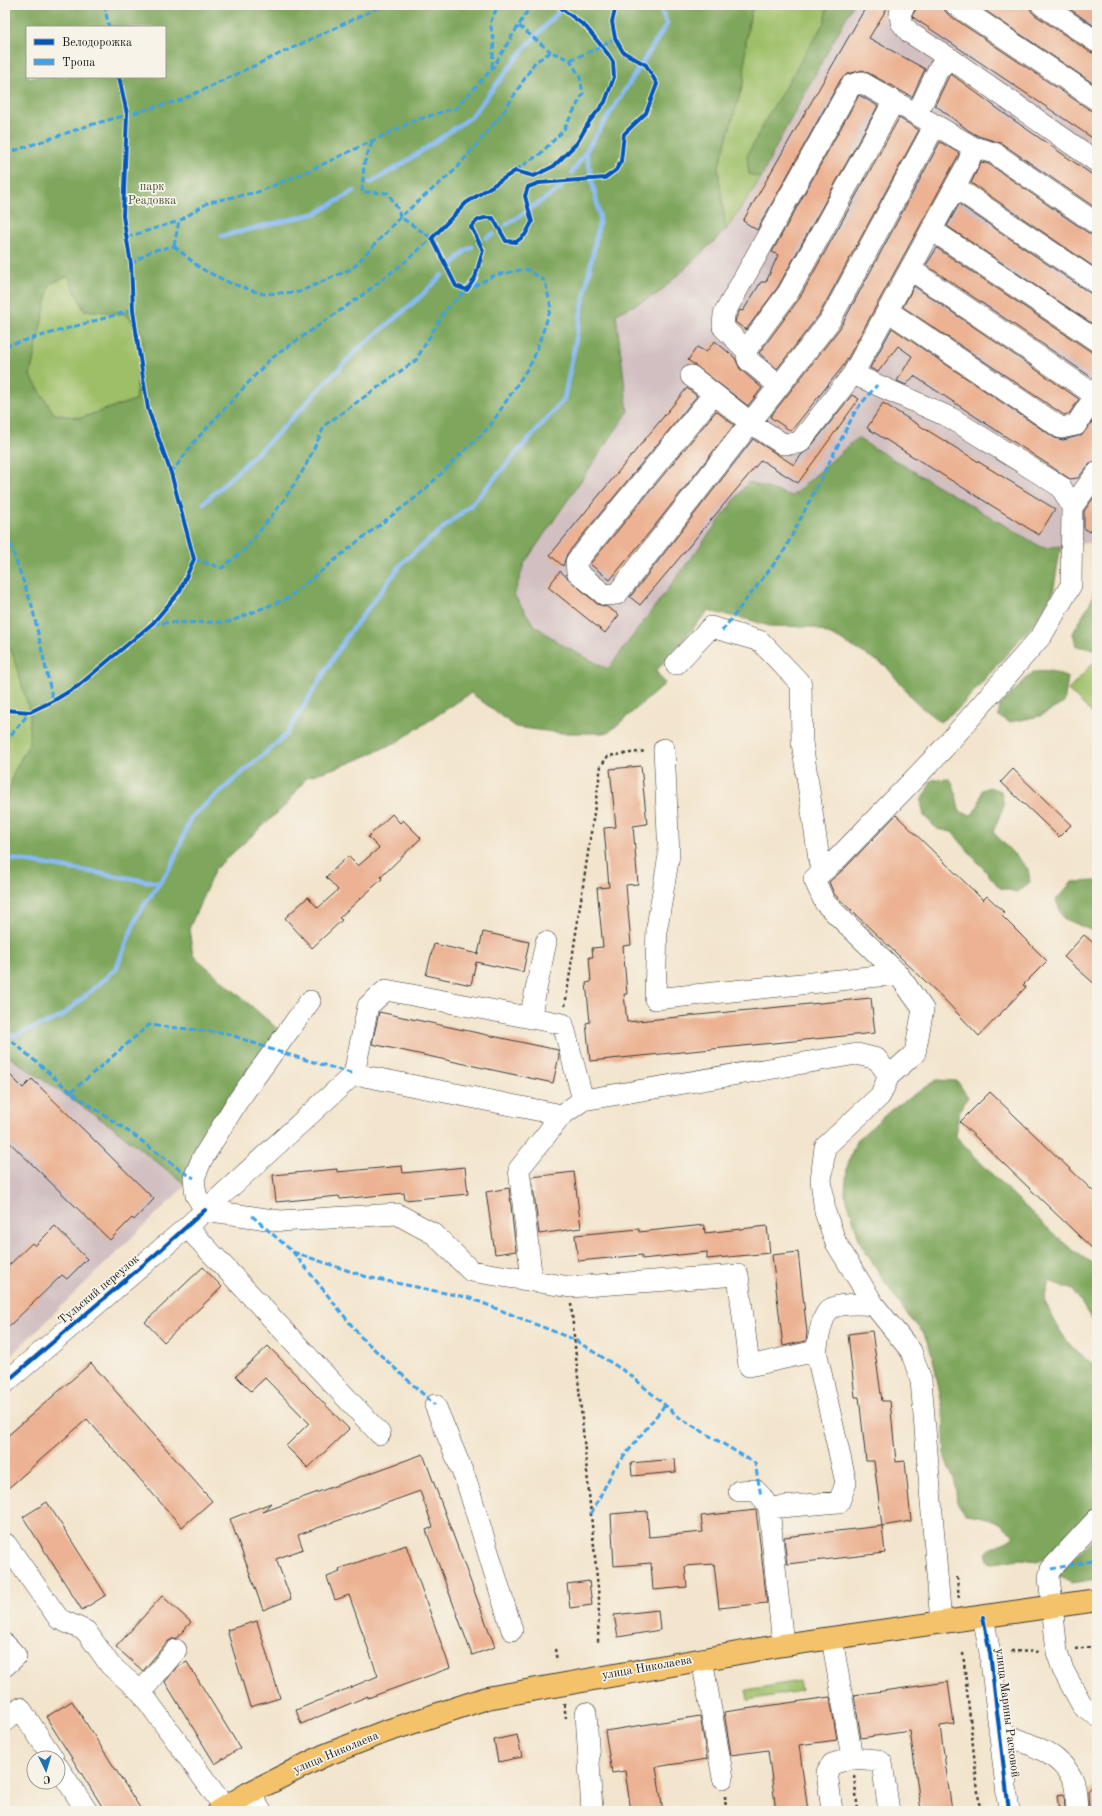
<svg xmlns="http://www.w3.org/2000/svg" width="1102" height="1816" font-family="'Old Standard TT',serif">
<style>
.industrial{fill:#d2bfc1}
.green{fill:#9ebf68;stroke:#5d6e42}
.forest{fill:#7ea65c;stroke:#4d613c;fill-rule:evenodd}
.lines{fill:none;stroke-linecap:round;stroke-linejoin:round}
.stream{stroke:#88bbf6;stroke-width:4.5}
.building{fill:#ecb293}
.minor-casing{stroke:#3c3a37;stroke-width:22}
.major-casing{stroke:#3c3a37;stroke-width:24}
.path{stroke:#3c3a37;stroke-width:2.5;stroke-dasharray:3 3;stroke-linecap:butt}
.minor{stroke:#fff;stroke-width:21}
.major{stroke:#f3c26a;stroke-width:22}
.quiet{stroke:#3da2ea;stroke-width:3;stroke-dasharray:6 3;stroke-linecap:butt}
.cycleway-casing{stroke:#f7f3e8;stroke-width:6}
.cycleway{stroke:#0057b8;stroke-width:4}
.labels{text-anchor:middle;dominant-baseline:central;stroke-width:3.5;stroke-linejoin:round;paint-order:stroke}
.park-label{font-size:12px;fill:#4a5537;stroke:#f7f3e8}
.street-label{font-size:12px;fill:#1c1c1c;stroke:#f7f3e8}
</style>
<rect width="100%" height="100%" fill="#f7f3e8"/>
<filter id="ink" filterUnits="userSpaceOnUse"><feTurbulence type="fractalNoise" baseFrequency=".025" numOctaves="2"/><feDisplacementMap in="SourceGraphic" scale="8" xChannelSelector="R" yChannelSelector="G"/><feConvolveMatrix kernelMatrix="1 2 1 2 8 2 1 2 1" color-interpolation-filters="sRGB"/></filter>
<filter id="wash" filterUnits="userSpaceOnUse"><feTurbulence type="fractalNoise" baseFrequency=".012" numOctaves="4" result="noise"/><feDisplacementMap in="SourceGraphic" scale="16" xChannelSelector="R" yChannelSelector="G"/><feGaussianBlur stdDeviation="0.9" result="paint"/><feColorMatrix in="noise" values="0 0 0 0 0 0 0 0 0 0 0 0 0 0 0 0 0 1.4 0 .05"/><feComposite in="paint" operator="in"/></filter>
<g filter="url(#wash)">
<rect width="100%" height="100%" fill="#f3e5cd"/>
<path class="industrial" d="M853 5H1097V542L1043 548 857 438 792 496 748 482 608 669 564 646 534 625 514 595 524 564 628 412 616 314 659 293 726 230 761 178 779 141Z
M5 1054 114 1128 186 1185 5 1361Z"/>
<path class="green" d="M759 5H827L825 21 800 63 749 174 761 178 726 230 718 169 744 80 746 40 751 11Z
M69 276 84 310 126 314 144 336 135 400 80 418 54 414 30 375 50 284Z
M5 643 11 649 30 712 29 744 13 774 9 795 5 798Z
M1097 659V718L1068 690Z
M799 1681 801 1691 748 1700 746 1690Z"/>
<path class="forest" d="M5 5H759L751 11 746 40 744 80 718 169 726 230 659 293 616 314 628 412 524 564 514 595 534 625 564 646 608 669 748 482 792 496 857 438 1043 548 1061 546 1053 593 1036 621 960 707 940 722 916 703 886 666 839 639 813 627 769 626 750 620 708 611 656 671 665 684 608 733H560L516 727 471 693 397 742 350 763 307 777 287 804 215 869 189 929 193 955 280 1031 186 1185 114 1128 5 1054V798L9 795 13 774 29 744 30 712 11 649 5 643ZM27 27H165V77H27ZM68 276 84 310 126 314 144 336 135 400 80 418 54 414 30 375 50 284Z
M827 5H853L779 141 761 178 749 174 747 156 767 117 825 21Z
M1097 581V650H1096L1076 646 1073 633 1091 601Z
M1051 671 1068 678 1064 703 1040 716 1010 722 998 716 1000 705 1033 672Z
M950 779C957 790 956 800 960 812L972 815 979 804 982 790 989 787 1001 791 1004 805 993 832 1028 869 1030 882 1017 892 1000 888 952 832 937 829 924 816 921 801 932 780Z
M1097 881V933L1063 918 1056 900 1072 882Z
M937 1080 957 1081 968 1097 959 1111 956 1136C979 1162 1004 1186 1029 1210 1050 1230 1070 1252 1097 1265V1328L1073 1290 1049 1281 1044 1300C1059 1329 1067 1350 1097 1366V1506C1083 1521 1061 1556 1042 1560 1035 1562 1027 1559 1020 1559 1009 1560 1002 1563 989 1563L986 1553C994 1543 1006 1545 1014 1536 999 1519 987 1517 965 1514L957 1502 955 1482 945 1458 943 1410 932 1354 924 1334 905 1312 861 1245 845 1193 847 1167 856 1141 892 1109Z
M1097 1535V1579L1071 1583 1057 1575Z"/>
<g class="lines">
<path class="stream" d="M572 173 586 151
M370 183 401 165 471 117 523 50 565 5
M506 225 561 188
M222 236 317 213 354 191
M486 238 493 234
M454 263 464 252 472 247
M204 503 278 433 356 351 419 298 442 275
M5 858 159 883
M5 1039 61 1017 116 969 138 914 172 865 191 817 286 735 347 636 404 561 472 504 564 399 600 218 586 151 667 24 659 5"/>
</g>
<g id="blocks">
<path class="building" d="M867 5H889L869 38 925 69 912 97 863 70 848 74 841 79 757 230 743 221Z
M918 5H944L945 11 949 15 1090 110 1097 112V141L914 18 912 16Z
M977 5H1030L1031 11 1035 15 1090 52 1097 54V86Z
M1064 5H1097V28Z
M951 74 1005 114 1097 178V209L1001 143 978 136 968 130 935 105 949 76Z
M859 95 878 106 778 287 746 330 735 322 736 318 740 310 743 311 761 282H766L778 255 772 252Z
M899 118 919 130 819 315 777 369 759 353 799 299Z
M940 142 959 153 958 156 844 365 791 431 770 417 840 328Z
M981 162 989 164 1090 234 1097 236V269L971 183Z
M959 204 1090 293 1097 295V327L947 226Z
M937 248 1090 351 1097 353V381L926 265Z
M914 286 1079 399 1069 414 1064 415 903 307Z
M892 328 1055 438 1063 440 1082 435 1097 415V461L1092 462 1088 466 1078 478 1070 479 914 376 906 385 897 381 912 356 898 346 878 372 870 368Z
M715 341 735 358 740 369 762 388 748 406 688 360 697 347 706 352Z
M687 388 697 396 567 554 563 566 550 555Z
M852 395 859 399 798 483 761 460 640 605 630 597 753 439 794 465 802 454 808 450Z
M883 403 1055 509 1039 535 867 428Z
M716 411 734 425 653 528 610 580 590 564Z
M1097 493V521L1089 532 1084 528V511Z
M560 571 597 604 607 607 619 615 605 633 548 587Z
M641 766 647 824 633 826 638 884 626 885 631 945 623 946 627 994H624L627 1022 871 998 875 1033 590 1061 586 1023 590 1022 586 983 591 982 589 957H593L592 948 603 947 597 888 609 887 604 828 616 827 610 769Z
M1013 769 1071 825 1059 837 1001 782Z
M392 814 400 823 403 820 421 838 381 877 382 879 339 918 342 920 312 948 285 918 308 897 318 908 338 890 326 877 348 856 358 866 379 848 368 837Z
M896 815 983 900 987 896 1005 913 1002 916 1047 961 1023 985 1026 987 979 1036 943 998 834 894 829 882 845 868Z
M483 932 529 942 523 972 476 962 471 985 426 975 434 944 478 954Z
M1084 935 1097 946V986L1064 957Z
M379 1012 558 1050 559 1056 553 1083 372 1044Z
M5 1070 23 1088 32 1079 154 1199 134 1220 132 1218 110 1240 5 1138Z
M990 1092 1097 1195V1253L960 1122Z
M402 1166 403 1173 465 1167 468 1194 405 1200 404 1193 340 1199 339 1196 276 1202 273 1175 337 1169V1172Z
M574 1172 581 1228 539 1234 532 1177Z
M509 1188 516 1251 495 1254 486 1192Z
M704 1225 705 1233 767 1226 770 1253 707 1259V1252L642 1259V1255L578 1261 575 1235 639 1229V1232Z
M55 1226 87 1259 67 1279 62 1275 5 1330V1269L32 1243 35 1246Z
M798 1252 807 1332 806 1341 783 1346 772 1255Z
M203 1267 222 1287 164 1342 145 1322Z
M872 1331 882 1401H890L896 1462 905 1461 911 1521 882 1526 874 1461H866L859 1397H855L848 1334Z
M268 1346 349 1429 308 1468 286 1446 309 1423 265 1378 251 1391 236 1376Z
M91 1363 212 1501 182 1527 87 1419 5 1491V1438Z
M423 1454 495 1647 472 1655 426 1530 433 1527 420 1491 298 1535 303 1549 276 1559 291 1599 263 1610 230 1519 271 1503 263 1512Z
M675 1459 676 1472 632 1476 631 1463Z
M47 1502 106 1595 82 1610 23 1517Z
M756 1510 767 1603 719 1608 714 1564 685 1566 687 1587 653 1590 651 1563 614 1566 611 1514 647 1511 649 1537 703 1532 701 1516Z
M882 1526 885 1553 787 1564 784 1537Z
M406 1545 450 1668 368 1698V1696L301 1724 296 1710 378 1676 349 1595 335 1600 327 1577 340 1572 339 1569Z
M589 1581 592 1605 570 1608 567 1584Z
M162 1596 191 1622 177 1638 172 1639 167 1642 143 1671 116 1647Z
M658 1610 660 1630 618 1637 614 1615Z
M257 1621 280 1698 250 1707 227 1630Z
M187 1662 240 1748 215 1764 165 1682 176 1668Z
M948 1682 954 1724 940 1726 952 1811H921L910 1731 861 1738 854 1695Z
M830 1697 837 1740 799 1745 808 1811H776L768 1750 731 1755 724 1712Z
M72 1701 142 1811H105L46 1717Z
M700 1716 707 1759 656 1767 663 1811H631L625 1771 612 1773 605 1731Z
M517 1735 522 1757 498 1762 494 1740Z
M1097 1781V1811H1089L1088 1791Z
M1064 1794 1065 1811H1059L1057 1795Z"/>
</g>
</g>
<g filter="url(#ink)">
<use href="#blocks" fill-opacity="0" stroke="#3c3a37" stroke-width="1"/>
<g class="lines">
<g class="minor-casing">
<path id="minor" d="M905 5 900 13 901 22 910 33 951 59 1097 162
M956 5 1097 100
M1042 5 1097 42
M917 114 939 68 951 59
M955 187 1097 283
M932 230 1097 341
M910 269 1095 395
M888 311 1061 428 1076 425 1097 393
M746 350 723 327 724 314 851 85 861 82 973 147 994 153 1097 224
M853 374 951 418 1061 487 1072 507 1097 473
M691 376 714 394 576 562 577 572 605 595 617 594 779 386 748 360 746 350 788 293 894 101
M779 386 829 322 935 125
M714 394 751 423 783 444 799 443 853 374 969 161 973 147
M676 664 711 627 760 641 801 684 802 742 821 873
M664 749 669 855 657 927 655 999 898 974
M530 1018 546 942
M354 1074 368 1006 386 990 563 1024 583 1100
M205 1210 280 1221 397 1214 434 1234 471 1271 570 1287 738 1275 749 1366 816 1351C819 1339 820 1321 828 1311 836 1302 863 1304 874 1305
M205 1210 196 1195 194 1178 202 1159 237 1102 310 1001
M187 1227 380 1434
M532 1281 519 1169 562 1115
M5 1383 187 1227 354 1074 562 1115 583 1100 857 1054 877 1059 889 1076
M435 1405 467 1483 512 1630
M739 1491 755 1490 761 1496 769 1508
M1097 1519 1051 1569 1049 1577 1057 1652 1063 1670 1082 1705 1097 1716
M6 1544 59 1619 86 1631 110 1665 141 1692 225 1808
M983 1617 990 1653 1009 1811
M941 1622 921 1380 911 1351 874 1305 836 1243 825 1212 821 1180 825 1147 880 1096 889 1076 915 1053 923 1009 898 974 825 903 814 879 836 860 943 749 1042 635 1071 585 1072 507
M5 1644 16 1656 5 1666
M783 1645 769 1508 839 1502 846 1483 816 1351
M702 1659 723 1778
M141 1692 176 1650
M586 1713 592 1811
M5 1721 20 1708 53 1758
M999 1732C1026 1743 1059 1751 1073 1780 1077 1788 1076 1802 1077 1811
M852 1758 878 1760 882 1763 889 1811
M58 1767 87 1811
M249 1793 261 1811
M832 1811 827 1772 832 1764 852 1758 832 1638"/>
</g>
<g class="major-casing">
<path id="major" d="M219 1811 249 1793 323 1756 384 1732 487 1698 783 1645 1097 1600"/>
</g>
<path class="path" d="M565 1006 601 766 608 756 646 751
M571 1304 599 1599 598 1644
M957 1577 959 1599
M555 1649 557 1661
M1075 1649 1097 1646
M1011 1651 1041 1652
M963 1653 980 1811
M564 1704 566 1718
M854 1776 858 1811
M725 1796 726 1811"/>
<use href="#minor" class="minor"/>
<use href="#major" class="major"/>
<path class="quiet" d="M104 5 109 27
M519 26 551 52
M570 60 601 47 615 38
M492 67 494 41 490 23 498 5
M372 142 364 164 362 192 388 193 398 209 400 217 432 238 434 241
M5 154 90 125 181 100 384 5
M127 237 179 221
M174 246 200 268 230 283 263 294 299 292 353 268 400 217 455 170 503 113 535 62 551 52 570 60 580 77 583 94 563 131 540 154 513 172
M174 246 179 221 209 202 258 192 315 168 416 120 456 108 492 69 531 5
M131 264 151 251 174 246
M5 346 133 310
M171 473 195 441 270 359 361 296 406 261 434 236
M5 536 10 544 32 606 53 701
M153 623 229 622 288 598 357 542 419 495 490 426 533 360 551 308 545 281 526 269 495 275 467 290 446 309 416 360 325 425 305 467 284 500 247 547 222 568 194 559
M722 631 784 551 856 410 877 385
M5 742 30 712
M5 1035 71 1092 135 1136 183 1172 194 1178
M71 1092 149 1025 226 1033 273 1050 354 1074
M252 1216 293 1252 361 1337 435 1405
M293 1252 367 1277 470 1298 575 1340 629 1374 680 1418 755 1463 761 1496
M591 1514 614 1469 665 1405
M1051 1569 1097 1560"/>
<g class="cycleway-casing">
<path id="cycleway" d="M557 5 586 27 608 54 613 62 614 77 605 102 589 122 577 143 554 166 534 176 515 171 466 203 432 238 456 286 467 290 475 278 483 250 471 227C477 219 483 217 493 218L506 241 516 242 525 235 532 222 525 196 528 187 539 183 605 178 616 170 621 161 624 134 646 113 657 84 646 65 623 52 615 38 612 22 616 5
M5 710 30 712 53 701 78 686 153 623 180 591 194 559 171 473 148 409 139 352 133 310 131 264 123 216 127 114 119 77
M5 1383 156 1254 205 1210
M983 1617 990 1653 1009 1811"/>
</g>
<use href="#cycleway" class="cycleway"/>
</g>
</g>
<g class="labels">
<g class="park-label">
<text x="152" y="187">парк<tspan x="152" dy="14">Реадовка</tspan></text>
</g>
<g class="street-label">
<text transform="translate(99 1290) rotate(-40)">Тульский переулок</text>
<text transform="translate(647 1668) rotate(-10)">улица Николаева</text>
<text transform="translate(1007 1713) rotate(83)">улица Марины Расковой</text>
<text transform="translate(336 1753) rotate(-23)">улица Николаева</text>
</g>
</g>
<rect width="1102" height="1816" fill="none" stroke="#f7f3e8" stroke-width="20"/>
<rect x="26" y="26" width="140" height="52" fill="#f7f3e8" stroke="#9f9d96"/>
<rect x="34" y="39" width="20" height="6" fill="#0057b8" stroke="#9f9d96"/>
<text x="62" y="46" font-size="12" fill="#1c1c1c">Велодорожка</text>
<rect x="34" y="59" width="20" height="6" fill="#3da2ea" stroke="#9f9d96"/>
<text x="62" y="66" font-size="12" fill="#1c1c1c">Тропа</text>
<g transform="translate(46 1770) rotate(175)"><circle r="19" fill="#f7f3e8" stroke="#9f9d96"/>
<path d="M0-3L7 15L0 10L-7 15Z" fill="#1f6fb2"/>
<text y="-6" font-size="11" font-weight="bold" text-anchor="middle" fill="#1c1c1c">С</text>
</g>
</svg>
